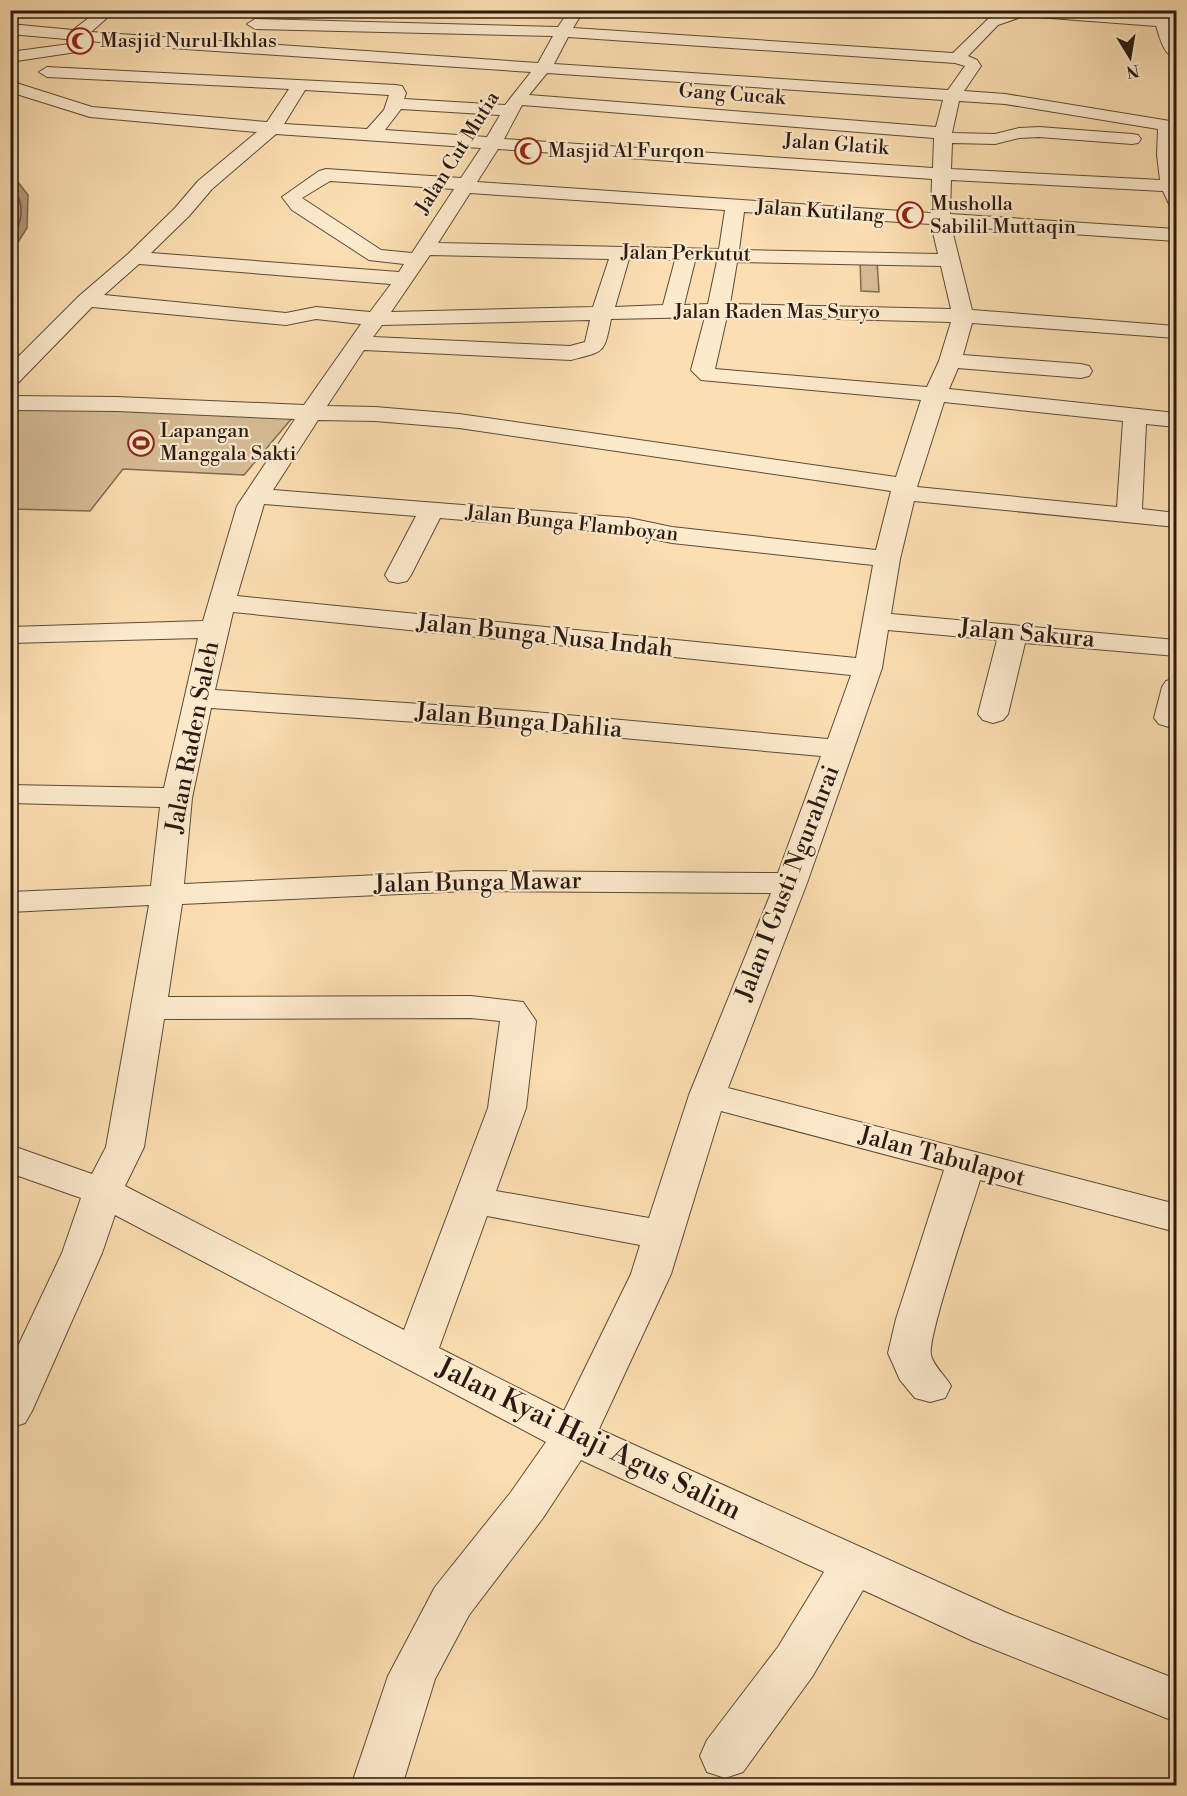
<svg xmlns="http://www.w3.org/2000/svg" width="1187" height="1796" font-family="'Libre Bodoni',serif">
<style>
.green{fill:#d7bd96;stroke:#806b54;stroke-width:1.5}
.water{fill:#b49b7b;stroke:#7d6751;stroke-width:1.5}
.lines{fill:none;stroke-linecap:round;stroke-linejoin:round}
.shore{stroke:#6f5a47;stroke-width:1.5}
.minor-casing{stroke:#5e4a3a;stroke-width:2}
.minor{fill:#fceacc;fill-rule:evenodd}
.labels{text-anchor:middle;dominant-baseline:central;stroke-width:4.5;stroke-linejoin:round;paint-order:stroke}
.far-poi-label{font-size:20px;fill:#2a1913;stroke:#fceacc;text-anchor:start}
.far-street-label{font-size:20px;fill:#2a1913;stroke:#fceacc}
.street-label{font-size:24px;fill:#2a1913;stroke:#fceacc}
.near-street-label{font-size:28px;fill:#2a1913;stroke:#fceacc}
</style>
<rect width="100%" height="100%" fill="#fbdeb1"/>
<filter id="stains"><feTurbulence type="fractalNoise" baseFrequency=".00333" numOctaves="4"/><feColorMatrix values="0 0 0 0 .2 0 0 0 0 .09 0 0 0 0 .02 0 0 0 .5 -.17"/></filter>
<radialGradient id="worn" r=".72"><stop offset=".6" stop-color="#630" stop-opacity="0"/><stop offset="1" stop-color="#630" stop-opacity=".3"/></radialGradient>
<path class="green" d="M860 259 877 260 879 292 861 291Z
M11 407 293 417 244 475 123 469 90 511 11 509Z"/>
<path class="water" d="M11 173 28 195 27 228 11 253Z"/>
<g class="lines">
<path class="shore" d="M10 183C26 204 24 220 10 242"/>
<g class="minor-casing">
<path id="minor" d="M99 10H116L91 32 538 63 553 36 255 29 247 24 255 19 558 27 568 12 573 10 581 15 573 28 953 53 988 19 1006 14 1001 10H1074L1176 18V28L1172 27 1176 39V58C1163 55 1160 37 1156 26L1024 16 998 25 968 56 977 60 981 66 964 91 1005 94 1176 122 1174 145 1176 206 1169 204 1163 191 951 180 950 214 1176 229V241L951 226 972 310 1176 326V338L972 323 963 355 1081 364 1089 366 1092 371 1089 376 1081 378 958 368 949 389 1176 413V427L1146 424 1142 509 1176 513V527L914 501 900 559 891 614 1176 640V656L1025 643 1008 714 1003 720 993 723 983 720 978 714 997 640 888 630 882 668 807 883 728 1088 1176 1204V1232L980 1180C972 1207 927 1337 931 1355 933 1366 946 1376 951 1386L945 1398 930 1402 915 1398 900 1380 888 1353 896 1319 944 1170 721 1111 671 1274 599 1429 1007 1613 1176 1679V1722L973 1641 863 1590 812 1677 743 1772 725 1778 707 1772 700 1756 707 1740 778 1647 824 1572 581 1460 543 1518 469 1615 435 1679 402 1786H351L388 1676 435 1587 511 1492 546 1442 115 1215 102 1253 32 1411 25 1423 10 1428V1363L62 1253 81 1198 10 1173V1145L92 1174 106 1147 149 905 10 912V892L151 886 160 807 10 803V785L164 788 198 638 10 643V627L203 621 237 506 295 419 117 411 10 410V396L117 397 304 405 361 324 316 319 286 325 92 307 18 383 10 385V365L79 296 128 254 175 208 198 181 257 132 90 117 10 92V81L92 107 267 122 289 89 47 77 39 72 47 67 396 85 402 86 406 93 404 99 505 105 531 72 156 47 10 34V24L73 30ZM568 37 955 63 965 66 948 90 554 64ZM547 73 943 100 936 127 529 95ZM305 90 389 95 384 110 367 129 284 124ZM959 101 1005 104 1158 129 1157 155 1160 180 951 169 952 143 995 144 1019 138 1039 137 1132 144 1138 143 1141 139 1138 135 1132 134 1039 127 1019 128 995 134 952 133ZM522 105 934 138 933 168 504 139ZM401 109 500 115 487 137 385 130ZM276 134 481 148 461 178 326 169 319 171 282 197 292 210 369 260 404 264 399 272 151 253 189 216 212 189ZM498 149 932 179 931 213 477 182ZM330 181 454 189 412 253 381 250 302 198ZM470 193 725 210 719 249 438 243ZM744 212 931 224 938 254 739 250ZM430 255 609 259 593 307 391 312ZM629 259 675 260 663 305 615 307ZM695 261H717L708 304 684 305ZM737 262 941 266 951 309 730 304ZM139 264 391 284 370 312 316 307 286 313 104 295ZM727 316 951 322 939 361 927 387 715 369ZM705 317 691 370 701 380 921 400 896 477 459 414 375 407 327 406 364 350 571 360C605 351 604 354 611 319ZM590 320 585 342 570 346 373 337 382 325ZM944 402 1123 421 1117 507 917 487ZM318 420 375 421 459 428 891 491 876 550 672 527 629 518 273 490ZM264 504 416 516 385 575 389 581 398 583 407 581 411 575 440 518 629 534 672 543 873 565 856 658 237 596ZM233 612 851 675 828 739 523 711 215 690ZM211 708 523 729 821 756 778 873 466 871 184 884 192 798ZM466 891 771 893 689 1095 649 1218 496 1191 526 1108 536 1021 523 1002 471 996 168 997 182 904ZM471 1018 500 1021 488 1108 404 1330 125 1186 144 1147 164 1019ZM487 1216 640 1245 631 1274 564 1411 439 1348Z
M77 43 85 48 83 51 10 62V52Z
M1176 678V725L1169 727 1159 724 1154 718 1162 687 1166 681Z"/>
</g>
<use href="#minor" class="minor"/>
</g>
<defs>
<g id="mosque-ring" transform="scale(1.35)"><circle r="9.5" fill="#fceacc" stroke="#8f2418" stroke-width="1.5"/><path d="M3.5-4.9A6 6 0 1 0 3.5 4.9A5 5 0 1 1 3.5-4.9Z" fill="#8f2418"/></g>
<g id="stadium-ring" transform="scale(1.35)"><circle r="9.5" fill="#fceacc" stroke="#8f2418" stroke-width="1.5"/><path d="M0-5a6.5 5 0 1 0 0 10a6.5 5 0 1 0 0-10ZM-3.5-1.8h7v3.6h-7Z" fill="#8f2418"/></g>
</defs>
<g fill-rule="evenodd">
<use href="#mosque-ring" x="80" y="41"/>
<use href="#mosque-ring" x="528" y="151"/>
<use href="#mosque-ring" x="910" y="215"/>
<use href="#stadium-ring" x="141" y="443"/>
</g>
<g class="labels">
<g class="far-poi-label">
<text x="100" y="41">Masjid Nurul Ikhlas</text>
<text x="548" y="151">Masjid Al Furqon</text>
<text x="930" y="204">Musholla<tspan x="930" dy="23">Sabilil Muttaqin</tspan></text>
<text x="160" y="431">Lapangan<tspan x="160" dy="23">Manggala Sakti</tspan></text>
</g>
<g class="far-street-label">
<text transform="translate(732 95) rotate(4)">Gang Cucak</text>
<text transform="translate(836 145) rotate(4)">Jalan Glatik</text>
<text transform="translate(458 153) rotate(-58)">Jalan Cut Mutia</text>
<text transform="translate(820 212) rotate(4)">Jalan Kutilang</text>
<text transform="translate(686 254) rotate(1)">Jalan Perkutut</text>
<text x="777" y="312">Jalan Raden Mas Suryo</text>
<text transform="translate(572 524) rotate(6)">Jalan Bunga Flamboyan</text>
</g>
<g class="street-label">
<text transform="translate(1027 634) rotate(5)">Jalan Sakura</text>
<text transform="translate(545 636) rotate(6)">Jalan Bunga Nusa Indah</text>
<text transform="translate(519 721) rotate(5)">Jalan Bunga Dahlia</text>
<text transform="translate(193 737) rotate(-79)">Jalan Raden Saleh</text>
<text transform="translate(478 883) rotate(-1)">Jalan Bunga Mawar</text>
<text transform="translate(788 883) rotate(-69)">Jalan I Gusti Ngurahrai</text>
<text transform="translate(942 1157) rotate(15)">Jalan Tabulapot</text>
</g>
<g class="near-street-label">
<text transform="translate(589 1439) rotate(26)">Jalan Kyai Haji Agus Salim</text>
</g>
</g>
<rect width="1187" height="1796" fill="none" stroke="#fbdeb1" stroke-width="36"/>
<rect x="12" y="12" width="1163" height="1772" fill="none" stroke="#2a1913" stroke-width="3"/>
<rect x="18" y="18" width="1151" height="1760" fill="none" stroke="#2a1913" stroke-width="1.5"/>
<g transform="translate(1130 57) rotate(169)" stroke="#fceacc" stroke-width="4.5" paint-order="stroke">
<path d="M0-4.5L10 22L0 15L-10 22Z" fill="#2a1913"/>
<text y="-9" font-size="16" font-weight="bold" text-anchor="middle" fill="#2a1913">N</text>
</g>
<rect width="100%" height="100%" filter="url(#stains)"/>
<rect width="100%" height="100%" fill="url(#worn)"/>
</svg>
